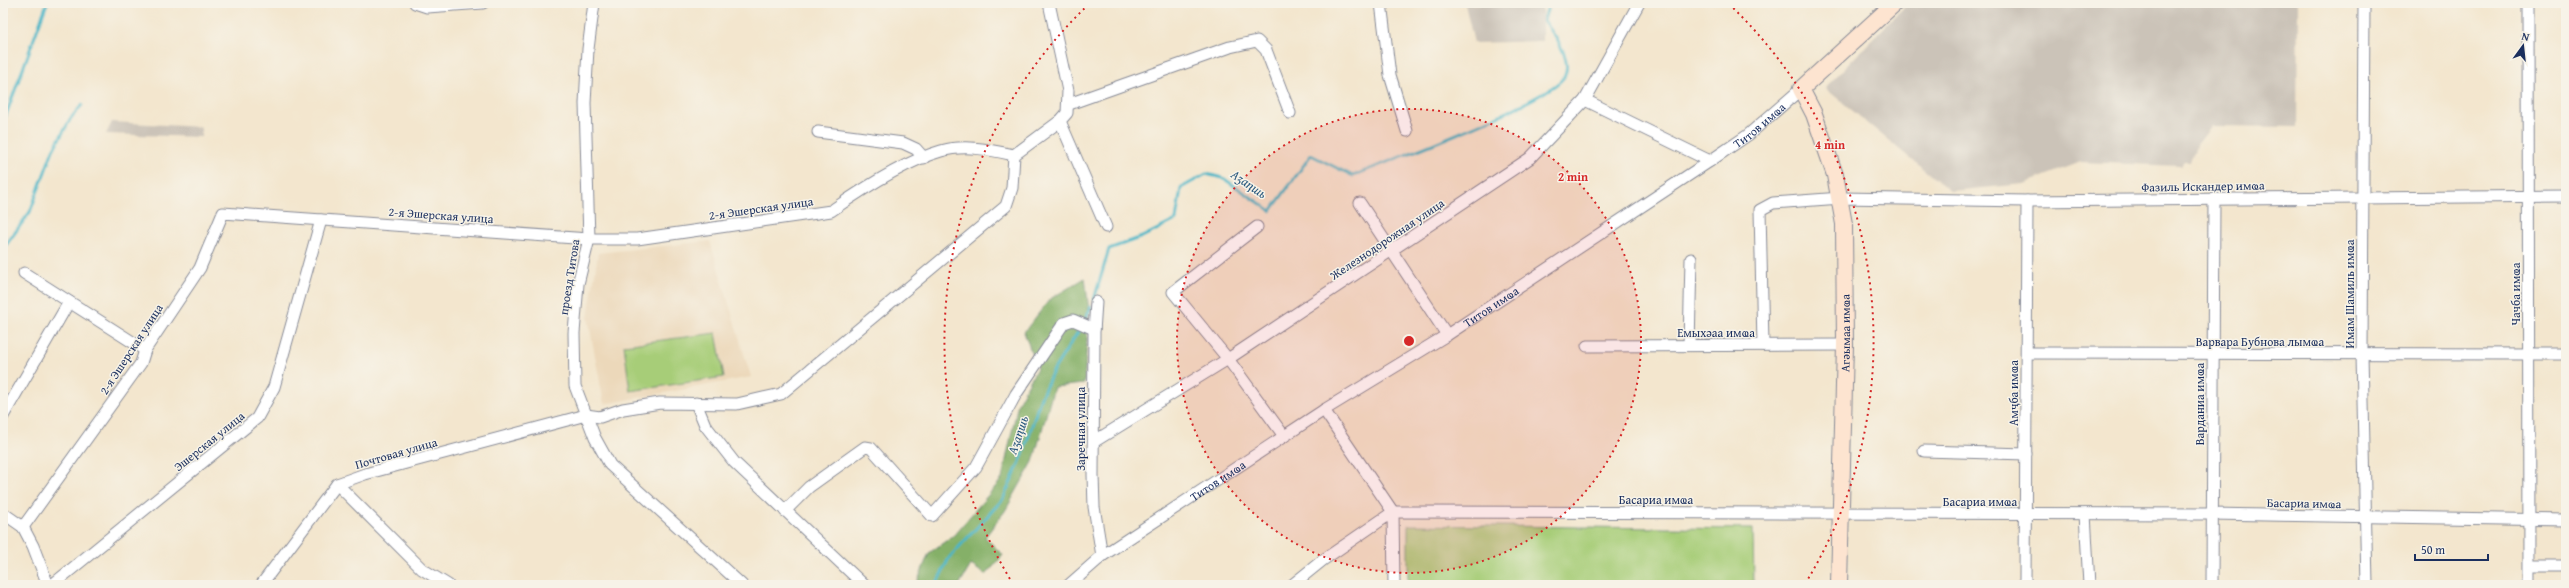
<svg xmlns="http://www.w3.org/2000/svg" width="2569" height="588" font-family="'Gentium Book Plus',serif">
<style>
.built{fill:#ecd8ba}
.industrial{fill:#cbc3b8}
.green{fill:#a7cd78;stroke:#617e6b}
.forest{fill:#85b068;stroke:#507063}
.lines{fill:none;stroke-linecap:round;stroke-linejoin:round}
.stream{stroke:#4ab6c7;stroke-width:3}
.street-casing{stroke:#878a96;stroke-width:13}
.secondary-casing{stroke:#878a96;stroke-width:18}
.street{stroke:#fff;stroke-width:11}
.secondary{stroke:#fde4d0;stroke-width:16}
.ring{fill:none;stroke:#d62828;stroke-width:2;stroke-dasharray:2 4}
.labels{text-anchor:middle;dominant-baseline:central;stroke-width:3;stroke-linejoin:round;paint-order:stroke}
.street-label{font-size:12px;fill:#1b2f5e;stroke:#f7f3e8}
.water-label{font-size:13px;font-style:italic;fill:#29587e;stroke:#f7f3e8}
.centre{fill:#d62828;stroke:#f7f3e8;stroke-width:2}
.ring-label{font-size:12px;text-anchor:middle;font-weight:bold;fill:#d62828;stroke:#f7f3e8;stroke-width:3;stroke-linejoin:round;paint-order:stroke}
</style>
<rect width="100%" height="100%" fill="#f7f3e8"/>
<filter id="ink" filterUnits="userSpaceOnUse"><feTurbulence type="fractalNoise" baseFrequency=".025" numOctaves="2"/><feDisplacementMap in="SourceGraphic" scale="8" xChannelSelector="R" yChannelSelector="G"/><feConvolveMatrix kernelMatrix="1 2 1 2 8 2 1 2 1" color-interpolation-filters="sRGB"/></filter>
<filter id="wash" filterUnits="userSpaceOnUse"><feTurbulence type="fractalNoise" baseFrequency=".012" numOctaves="4" result="noise"/><feDisplacementMap in="SourceGraphic" scale="16" xChannelSelector="R" yChannelSelector="G"/><feGaussianBlur stdDeviation="0.9" result="paint"/><feColorMatrix in="noise" values="0 0 0 0 0 0 0 0 0 0 0 0 0 0 0 0 0 1.4 0 .05"/><feComposite in="paint" operator="in"/></filter>
<g filter="url(#wash)">
<rect width="100%" height="100%" fill="#f3e6ce"/>
<path class="built" d="M710 241 751 377 604 404 588 318 598 253Z"/>
<path class="industrial" d="M1542 3V41L1474 43 1465 4Z
M1908 3H2298L2297 127 2212 126 2197 144 2190 161H2184L2180 166 2081 162 2024 184 1950 191 1825 88Z
M112 122 201 127V137L106 134Z"/>
<path class="green" d="M716 333 724 377 630 391 624 345Z
M1408 525 1753 529 1754 585H1408Z"/>
<path class="forest" d="M1085 278 1089 311 1084 384 1054 387 1033 462 1005 511 985 537 1003 555 986 575 971 565 959 585H916L929 553 954 535 1002 479 1018 403 1037 368 1024 332 1050 299Z"/>
<g class="lines">
<path class="stream" d="M3 123 47 3
M3 249 30 212 53 150 71 118 82 105
M1094 300 1109 249 1142 237 1176 220 1181 188 1206 174 1223 178 1271 211 1311 155 1353 176C1387 161 1555 100 1565 75 1572 57 1553 34 1544 20L1549 3
M1084 322 1091 307
M936 585 949 558 1003 499 1022 457 1041 397 1053 371 1081 327"/>
</g>
</g>
<g filter="url(#ink)">
<g class="lines">
<g class="street-casing">
<g id="street">
<path d="M415 3 427 7 483 3"/>
<path d="M594 3 588 49 585 103 589 239 578 284 574 333 575 386 595 438 610 465 742 585"/>
<path d="M1049 3 1068 91 1067 113 1060 121 1106 227"/>
<path d="M1381 3 1390 75 1407 131"/>
<path d="M2364 3 2362 354 2367 585"/>
<path d="M2528 3 2529 585"/>
<path d="M1585 100 1710 161"/>
<path d="M1069 104 1230 47 1257 41 1266 50 1290 113"/>
<path d="M818 132 903 143 916 149 924 158"/>
<path d="M1360 203 1447 335"/>
<path d="M1257 227 1173 292 1228 359 1284 436"/>
<path d="M24 273 145 350"/>
<path d="M1096 302 1094 332 1093 475 1094 507 1102 556"/>
<path d="M1689 345 1691 259"/>
<path d="M1763 345 1760 210 1773 203 1841 198 2027 201 2566 196"/>
<path d="M1587 346 1845 345"/>
<path d="M2027 353 2566 354"/>
<path d="M696 403 705 425 734 462 864 585"/>
<path d="M1324 410 1393 512 1394 585"/>
<path d="M3 416 69 302"/>
<path d="M1095 441 1228 359 1530 158 1585 100 1639 3"/>
<path d="M1924 451 2026 454"/>
<path d="M337 484 422 569 448 585"/>
<path d="M785 511 809 487 865 447 871 448 932 516 976 467 1016 394 1064 323 1073 320 1094 329"/>
<path d="M1393 512 2211 514 2566 520"/>
<path d="M3 513 23 527 33 546 48 585"/>
<path d="M2085 514 2089 585"/>
<path d="M23 527 141 363 145 350 200 268 223 213 589 239H637L831 211C861 190 906 161 941 151 965 144 991 150 1014 155"/>
<path d="M2530 566H2566"/>
<path d="M52 585 257 418 274 387 321 220"/>
<path d="M261 585 337 484 365 474 586 415 600 417 623 409 660 403 737 404 781 394 1006 206 1012 188 1014 155 1060 121"/>
<path id="s1" d="M1069 585 1102 556 1324 410 1447 335 1710 161 1748 135 1801 89"/>
<path d="M1292 585 1323 560 1393 512"/>
<path d="M2025 585 2027 201"/>
<path d="M2212 585 2214 198"/>
</g>
</g>
<g class="secondary-casing">
<g id="secondary">
<path id="s2" d="M1839 585 1845 345 1844 224 1835 175 1814 114 1801 89 1895 3"/>
</g>
</g>
<use href="#street" class="street"/>
<use href="#secondary" class="secondary"/>
</g>
</g>
<circle cx="1409" cy="341" r="232" fill="#d62828" fill-opacity=".12"/>
<g class="ring">
<circle cx="1409" cy="341" r="232"/>
<path d="M1013 584A465 465 0 0 1 1089 4M1729 4A465 465 0 0 1 1805 584"/>
</g>
<g class="labels">
<g class="street-label">
<text stroke="none"><textPath href="#s1" startOffset="830">Титов имҩа</textPath></text>
<text transform="translate(2203 186) rotate(-1)">Фазиль Искандер имҩа</text>
<text transform="translate(761 208) rotate(-8)">2-я Эшерская улица</text>
<text transform="translate(441 215) rotate(4)">2-я Эшерская улица</text>
<text transform="translate(1387 239) rotate(-34)">Железнодорожная улица</text>
<text transform="translate(569 277) rotate(-81)">проезд Титова</text>
<text transform="translate(2349 294) rotate(-90)">Имам Шамиль имҩа</text>
<text transform="translate(2515 294) rotate(-90)">Чачба имҩа</text>
<text stroke="none"><textPath href="#s1" startOffset="506">Титов имҩа</textPath></text>
<text x="1716" y="332">Емыхәаа имҩа</text>
<text stroke="none"><textPath href="#s2" startOffset="252">Агәымаа имҩа</textPath></text>
<text x="2260" y="341">Варвара Бубнова лымҩа</text>
<text transform="translate(131 349) rotate(-57)">2-я Эшерская улица</text>
<text transform="translate(2013 393) rotate(-90)">Амҷба имҩа</text>
<text transform="translate(2199 404) rotate(-90)">Варданиа имҩа</text>
<text transform="translate(1080 429) rotate(-90)">Заречная улица</text>
<text transform="translate(209 441) rotate(-39)">Эшерская улица</text>
<text transform="translate(396 453) rotate(-16)">Почтовая улица</text>
<text stroke="none"><textPath href="#s1" startOffset="182">Титов имҩа</textPath></text>
<text x="1656" y="499">Басариа имҩа</text>
<text x="1980" y="501">Басариа имҩа</text>
<text transform="translate(2304 503) rotate(1)">Басариа имҩа</text>
</g>
<g class="water-label">
<text transform="translate(1249 184) rotate(34)">Аӡаԥшь</text>
<text transform="translate(1018 435) rotate(-72)">Аӡаԥшь</text>
</g>
</g>
<circle cx="1409" cy="341" r="6" class="centre"/>
<g class="ring-label">
<text x="1830" y="149">4 min</text>
<text x="1573" y="181">2 min</text>
</g>
<rect width="2569" height="588" fill="none" stroke="#f7f3e8" stroke-width="16"/>
<g transform="translate(2523 46) rotate(15)" stroke="#f7f3e8" stroke-width="3" paint-order="stroke">
<path d="M0-3L7 15L0 10L-7 15Z" fill="#1b2f5e"/>
<text y="-6" font-size="11" font-weight="bold" text-anchor="middle" fill="#1b2f5e">N</text>
</g>
<path d="M2415 554v6h73v-6" fill="none" stroke="#1b2f5e" stroke-width="2"/>
<text x="2421" y="554" font-size="12" fill="#1b2f5e" stroke="#f7f3e8" stroke-width="3" paint-order="stroke">50 m</text>
</svg>
